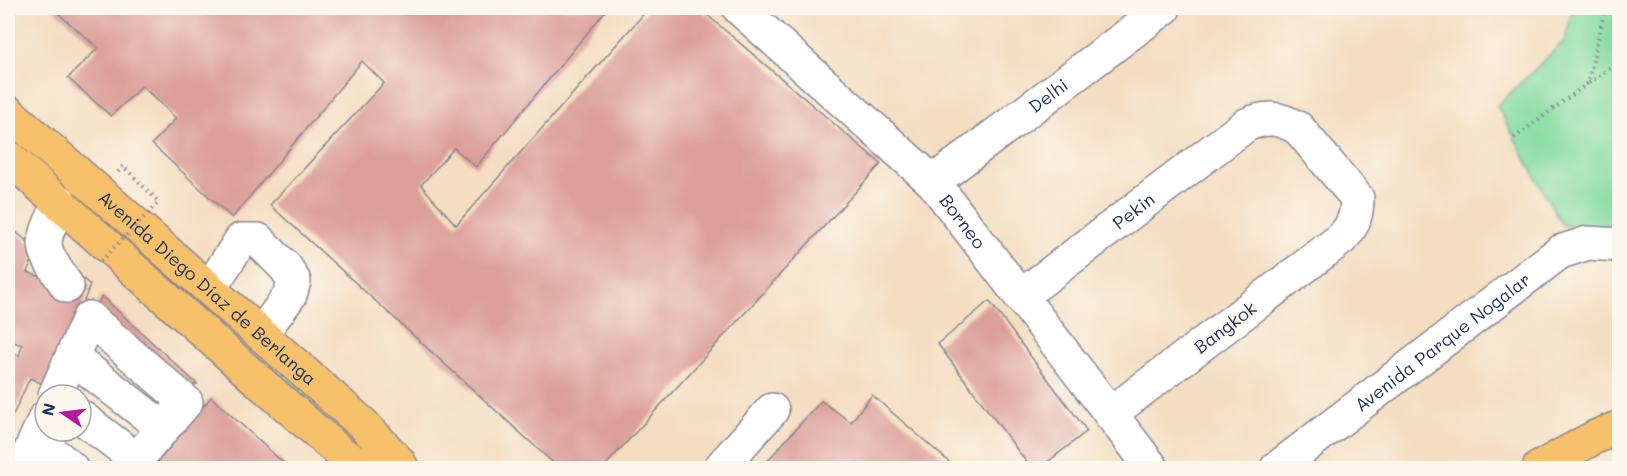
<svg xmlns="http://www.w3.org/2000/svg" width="1627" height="476" font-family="Mali,sans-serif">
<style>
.green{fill:#83dba0;stroke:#4f857f;stroke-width:1.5}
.building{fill:#dc9e99}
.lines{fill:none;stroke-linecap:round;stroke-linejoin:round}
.minor-casing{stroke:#88868f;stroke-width:36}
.major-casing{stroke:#88868f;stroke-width:36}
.highway-casing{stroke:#88868f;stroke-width:36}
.path{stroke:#88868f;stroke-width:4;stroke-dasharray:1.5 4.5;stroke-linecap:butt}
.minor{stroke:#fff;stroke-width:33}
.major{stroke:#f7c06b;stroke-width:33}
.highway{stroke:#f7c06b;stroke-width:33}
.path-bridge{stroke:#88868f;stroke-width:4;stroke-dasharray:1.5 4.5;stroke-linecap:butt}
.labels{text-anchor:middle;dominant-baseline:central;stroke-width:5;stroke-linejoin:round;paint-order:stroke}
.street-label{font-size:18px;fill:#1b2f5e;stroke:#fbf7ec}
</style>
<rect width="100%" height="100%" fill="#fbf7ec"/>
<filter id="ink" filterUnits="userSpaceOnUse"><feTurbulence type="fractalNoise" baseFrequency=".0167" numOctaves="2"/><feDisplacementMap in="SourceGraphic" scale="12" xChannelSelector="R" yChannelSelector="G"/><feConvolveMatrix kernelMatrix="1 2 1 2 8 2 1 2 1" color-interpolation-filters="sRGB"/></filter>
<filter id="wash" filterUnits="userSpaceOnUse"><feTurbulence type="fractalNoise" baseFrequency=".008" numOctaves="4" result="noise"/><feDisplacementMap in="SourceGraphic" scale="24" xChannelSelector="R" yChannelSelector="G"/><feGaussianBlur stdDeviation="1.35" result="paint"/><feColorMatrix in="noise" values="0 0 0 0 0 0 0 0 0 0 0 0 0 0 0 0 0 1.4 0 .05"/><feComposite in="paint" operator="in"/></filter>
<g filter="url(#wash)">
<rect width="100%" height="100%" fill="#f4ddc0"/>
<path class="green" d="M1573 8H1619V234L1562 225 1497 106 1565 40Z"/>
<g id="blocks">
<path class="building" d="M52 8H608L476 167 454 148 421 185 456 225 649 8H699L881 164 603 468H559L270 205 384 83 362 61 232 218 152 144 176 118 142 86 111 116 68 78 98 48Z
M8 225 37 250 27 272 67 287 73 269 90 285 51 388 30 378 8 426V347L19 356 22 345 8 340Z
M102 296 197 384 181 388 94 310Z
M989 301 1087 431 1040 468H1031L938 344Z
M872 395 956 468H761L821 401 851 422Z
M211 397 289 468H153Z"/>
</g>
</g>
<g filter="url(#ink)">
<use href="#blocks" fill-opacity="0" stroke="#88868f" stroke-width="1.5"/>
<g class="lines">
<g class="minor-casing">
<g id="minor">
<path id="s1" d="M739 8 933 182 1152 468"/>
<path id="s2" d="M933 182 1164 8"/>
<path d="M60 202C39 248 39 244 67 286"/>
<path d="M210 288 241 240H258L286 268 294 281 290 295 262 333"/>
<path id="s3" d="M1021 296 1246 125C1267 116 1280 117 1299 129L1357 198C1357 215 1353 227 1341 239L1110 414"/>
<path d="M72 357 163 428"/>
<path d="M55 395 89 318 186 402 129 468"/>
<path d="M81 417 136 459"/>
<path d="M36 439 71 468"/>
<path d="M32 468 29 465 30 452 45 418"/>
<path d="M720 468 772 410"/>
<path id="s4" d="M1277 468 1560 252 1588 243 1620 245"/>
</g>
</g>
<g class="major-casing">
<g id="major">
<path id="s5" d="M8 112 364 425 398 461 402 468"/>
<path d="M8 157 254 377 341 453 365 468"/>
</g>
</g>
<g class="highway-casing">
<path id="highway" d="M1539 468 1595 437 1620 427"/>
</g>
<path class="path" d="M1589 83 1620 61
M1514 138 1588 83 1605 8
M118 172 123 166 159 202"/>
<use href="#minor" class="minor"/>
<use href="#major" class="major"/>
<use href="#highway" class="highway"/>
<path class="path-bridge" d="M101 261 159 202"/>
</g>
</g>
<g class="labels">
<g class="street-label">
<text stroke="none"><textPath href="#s2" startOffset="144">Delhi</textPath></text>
<text stroke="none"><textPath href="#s3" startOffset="141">Pekin</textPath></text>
<text stroke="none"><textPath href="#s1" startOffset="310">Borneo</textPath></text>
<text stroke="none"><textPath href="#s5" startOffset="266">Avenida Diego Díaz de Berlanga</textPath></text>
<text transform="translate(1225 327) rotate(-37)">Bangkok</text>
<text stroke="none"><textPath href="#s4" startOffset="208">Avenida Parque Nogalar</textPath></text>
</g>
</g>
<rect width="1627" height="476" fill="none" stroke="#fbf7ec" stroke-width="30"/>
<g transform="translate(63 413) rotate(284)"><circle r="28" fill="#fbf7ec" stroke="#a1a7b3" stroke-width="1.5"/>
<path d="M0-4.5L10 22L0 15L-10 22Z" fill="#b5179e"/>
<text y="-9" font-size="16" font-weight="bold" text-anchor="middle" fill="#1b2f5e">N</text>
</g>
</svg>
